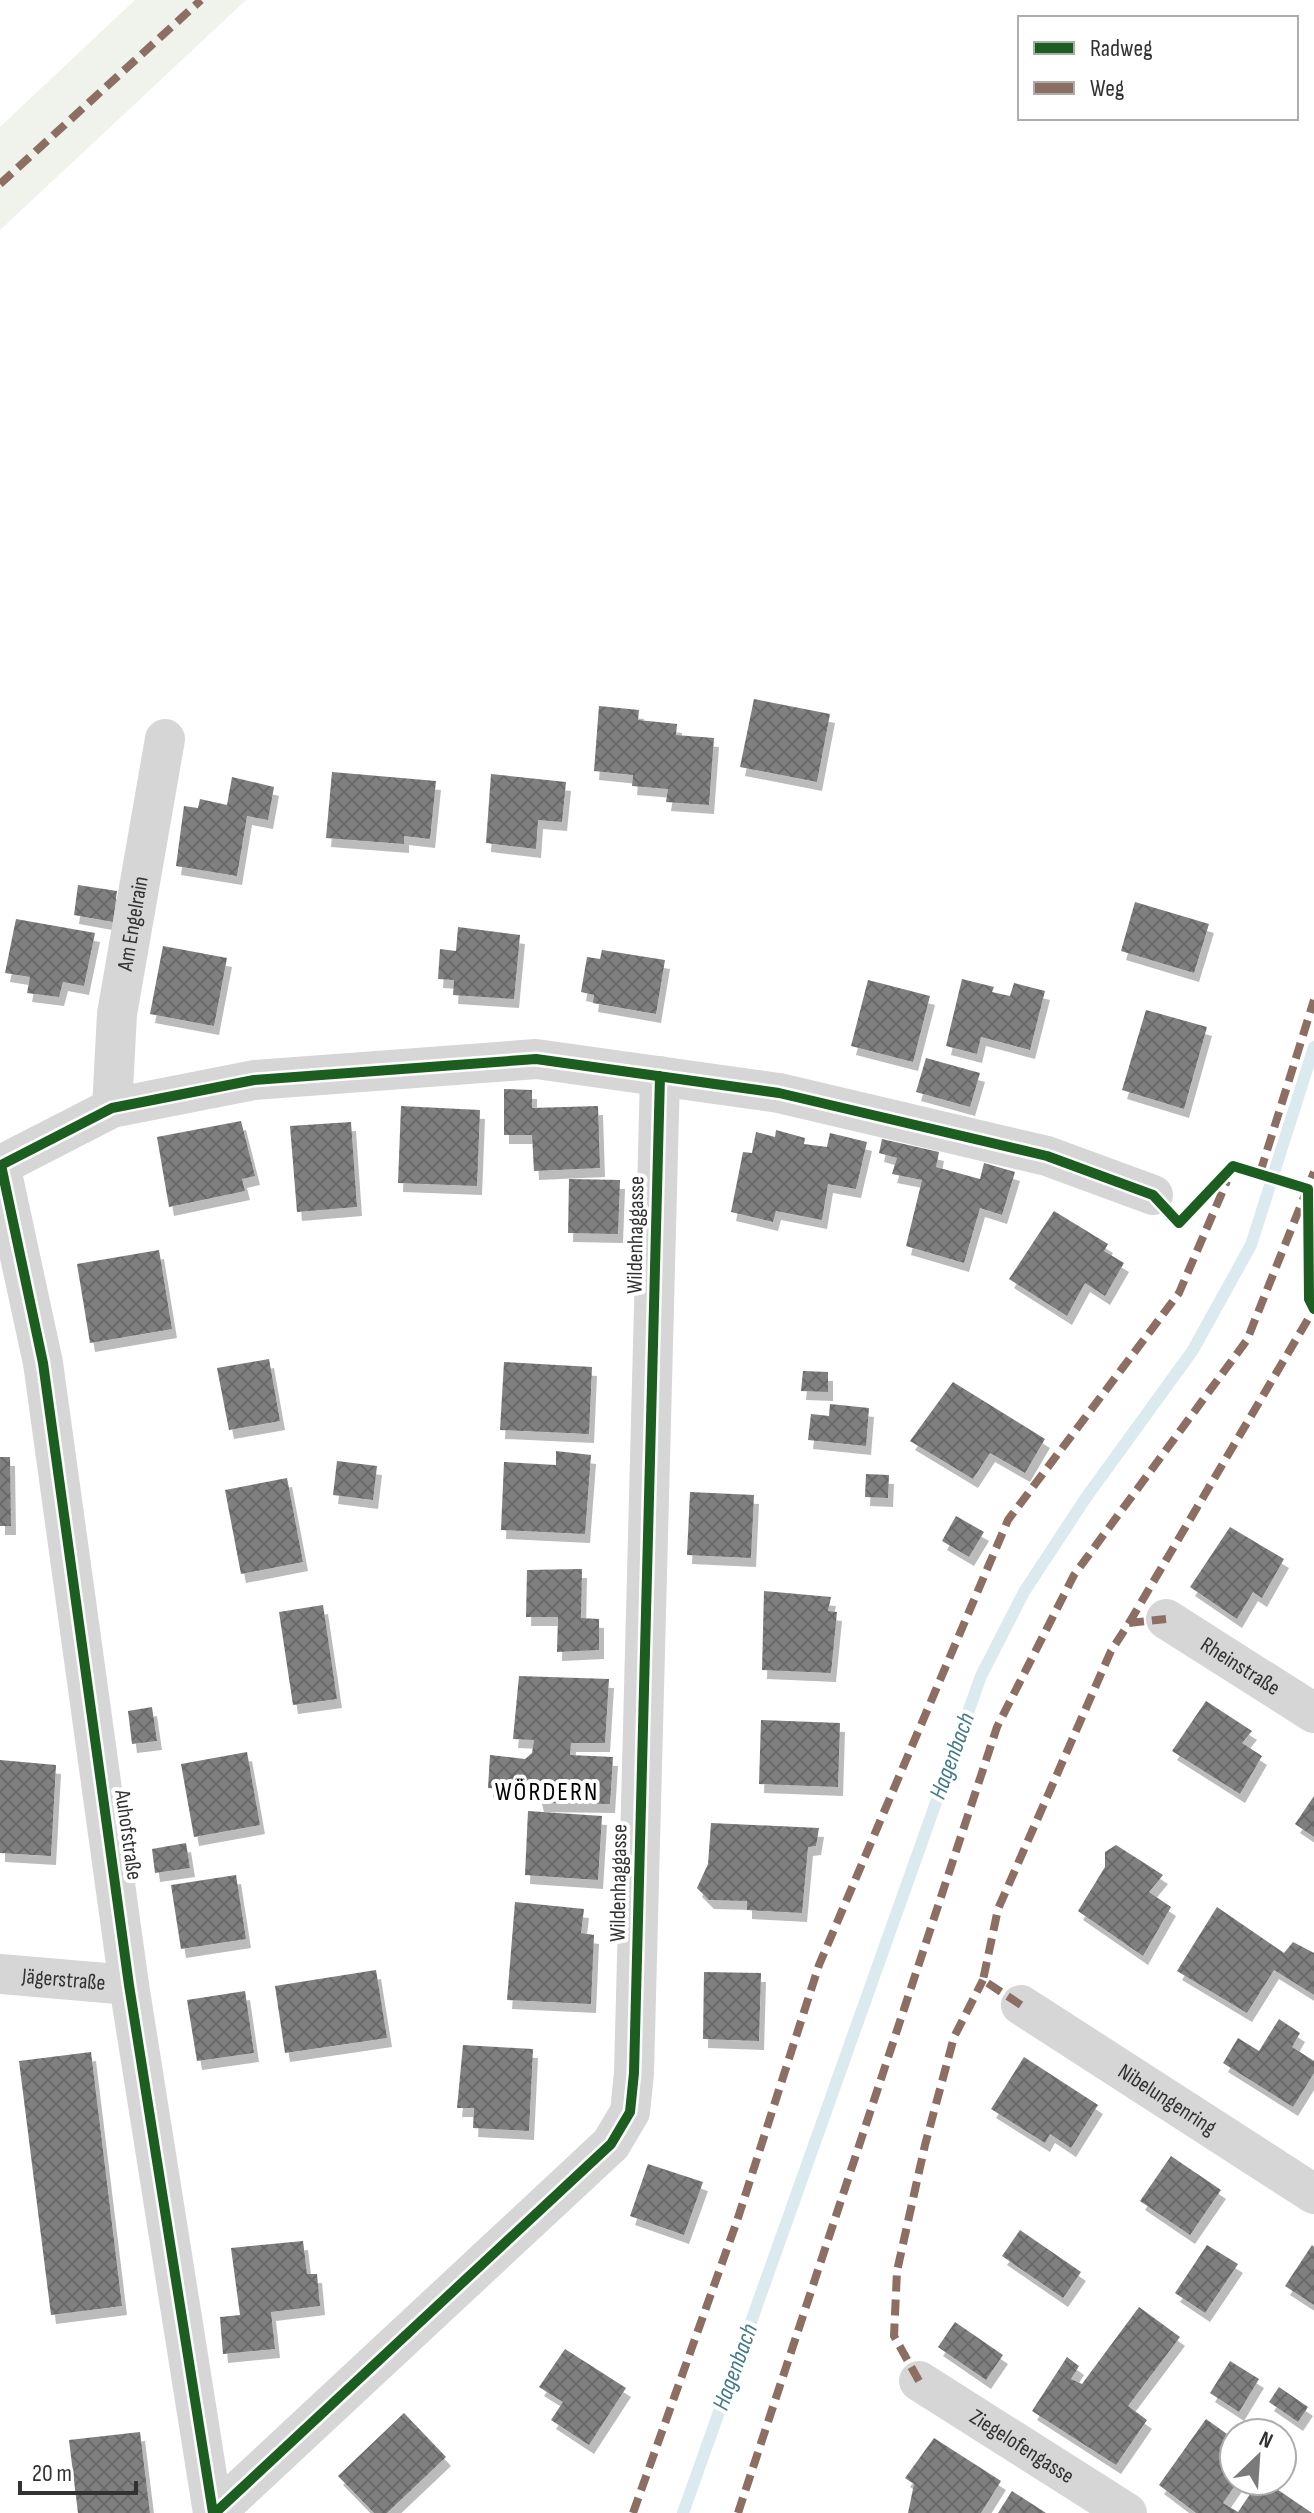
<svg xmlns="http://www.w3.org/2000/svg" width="1314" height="2513" font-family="'Sofia Sans Condensed',sans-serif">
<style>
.grass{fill:#f0f2ec}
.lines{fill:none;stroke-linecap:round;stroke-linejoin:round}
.stream{stroke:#daeaee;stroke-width:12}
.building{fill:url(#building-cross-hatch);filter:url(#shadow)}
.minor{stroke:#d6d6d6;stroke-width:40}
.quiet{stroke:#8d6e63;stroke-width:8;stroke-dasharray:16 8;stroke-linecap:butt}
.cycleway-casing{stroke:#fff;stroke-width:15}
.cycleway{stroke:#1b5e20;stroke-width:10}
.labels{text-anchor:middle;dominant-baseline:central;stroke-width:8;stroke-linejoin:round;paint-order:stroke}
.street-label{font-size:22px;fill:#323232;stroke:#fff}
.water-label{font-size:24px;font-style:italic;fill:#427a88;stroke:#fff}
.quarter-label{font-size:26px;letter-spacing:2px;fill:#000;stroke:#fff}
</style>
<defs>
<pattern id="building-cross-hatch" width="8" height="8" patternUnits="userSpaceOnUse" patternTransform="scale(2)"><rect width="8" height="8" fill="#808080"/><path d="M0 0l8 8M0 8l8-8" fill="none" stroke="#696969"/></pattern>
<filter id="shadow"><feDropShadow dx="5" dy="9" stdDeviation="0" flood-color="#0004"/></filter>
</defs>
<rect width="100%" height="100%" fill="#fff"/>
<path class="grass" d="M135 0H246L0 230V127Z"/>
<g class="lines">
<path class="stream" d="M683 2513 981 1676 1024 1592 1085 1499 1193 1350 1251 1245 1314 1047"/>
</g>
<path class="building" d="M754 699 830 714 817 782 740 767Z
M599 706 639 710 638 720 677 724 676 735 714 738 709 805 666 802 668 789 632 786 633 775 594 771Z
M332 772 436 781 430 839 404 836V844L326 838Z
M491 774 566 782 562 822 538 820 536 849 486 843Z
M232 777 274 787 268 820 247 816 237 876 176 866 184 806 198 808 200 799 227 805Z
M78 885 117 891 113 922 74 915Z
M1135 902 1209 924 1194 973 1121 951Z
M16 919 95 933 84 986 63 982 59 997 27 993 30 977 5 973Z
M458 927 520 935 514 999 453 995 454 980 438 979 440 949 456 951Z
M163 946 227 958 214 1026 150 1014Z
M602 950 665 960 656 1014 593 1003 594 995 581 992 587 957 600 959Z
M962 979 994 987 992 992 1010 996 1014 983 1045 991 1030 1050 981 1037 977 1054 946 1046Z
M868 980 930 996 913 1062 851 1046Z
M1146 1010 1207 1027 1184 1109 1122 1090Z
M926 1058 980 1073 970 1107 916 1092Z
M504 1089 532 1090V1108L598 1106 600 1168 534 1171 532 1135H504Z
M401 1106 480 1110 477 1186 398 1183Z
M241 1121 255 1176 242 1179 245 1191 169 1207 157 1137Z
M351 1122 357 1207 297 1212 290 1126Z
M776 1130 805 1138 804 1144 827 1147 830 1133 867 1142 856 1189 828 1184 822 1220 776 1211 773 1222 731 1212 743 1152 752 1153 756 1132 775 1137Z
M882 1139 939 1152 936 1167 980 1179 984 1163 1015 1172 1002 1215 980 1208 964 1263 906 1246 922 1180 892 1174 897 1158 879 1153Z
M569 1179 620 1180 618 1234 568 1233Z
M1054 1211 1108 1244 1104 1251 1124 1263 1105 1296 1085 1283 1067 1316 1009 1279Z
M159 1250 172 1329 90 1343 77 1264Z
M269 1359 280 1421 229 1430 217 1368Z
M504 1362 592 1367 589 1434 500 1430Z
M803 1371 828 1372V1392L801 1391Z
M953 1382 1045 1439 1025 1473 990 1453 973 1479 910 1441Z
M830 1404 869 1408 866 1446 808 1440 811 1414 829 1416Z
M556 1451 591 1455 585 1534 501 1530 504 1462 556 1465Z
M0 1457H10L11 1526H0Z
M337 1461 377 1466 373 1500 333 1495Z
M866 1474 889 1475 888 1498 865 1497Z
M287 1478 303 1562 241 1574 225 1490Z
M690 1492 754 1495 751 1558 687 1555Z
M956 1516 984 1532 969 1557 942 1541Z
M1230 1527 1284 1559 1262 1598 1253 1592 1237 1619 1190 1587Z
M582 1569 581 1618 599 1619V1650L557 1652 558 1617H526L527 1570Z
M764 1591 831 1597 828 1611 837 1612 831 1673 762 1670Z
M323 1605 337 1699 293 1705 279 1612Z
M519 1676 609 1679 605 1743H571L570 1755 613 1757 610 1804 539 1803 536 1791 488 1788 490 1755 525 1759 532 1753 534 1740 513 1739Z
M1206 1701 1252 1731 1242 1743 1262 1756 1240 1794 1172 1751Z
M152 1707 157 1741 132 1744 128 1711Z
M761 1720 840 1723 838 1787 759 1784Z
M247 1752 260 1825 194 1837 181 1764Z
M0 1760 56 1765 51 1856 0 1853Z
M1314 1796V1837L1295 1824Z
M528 1811 602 1816 598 1880 525 1875Z
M711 1823 819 1828 816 1846 808 1847 802 1913 747 1910V1901L709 1900 697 1888 708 1864Z
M186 1843 190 1868 155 1873 152 1849Z
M1116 1845 1163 1875 1149 1892 1171 1907 1143 1956 1078 1911 1105 1867V1852Z
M236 1875 246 1939 181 1949 171 1885Z
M515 1902 584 1909 581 1933 594 1935 591 2004 507 2000Z
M1217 1907 1284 1953 1293 1942 1314 1953V1995L1274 1970 1247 2013 1177 1971Z
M376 1970 387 2038 285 2053 275 1986Z
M704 1972 761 1973 759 2041 703 2039Z
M245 1991 254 2053 197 2061 187 2000Z
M1279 2019 1300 2033 1292 2047 1314 2061V2073L1293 2107 1223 2063 1238 2038 1259 2051Z
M463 2045 533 2049 529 2131 473 2128 474 2108H457Z
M91 2052 122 2306 51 2315 19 2061Z
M1024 2057 1098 2105 1071 2148 1050 2134 1045 2143 991 2109Z
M1171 2156 1221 2190 1190 2235 1140 2201Z
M648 2164 703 2182 684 2235 630 2216Z
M1020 2230 1081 2272 1063 2298 1002 2256Z
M303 2241 307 2274H317L320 2306 271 2312 275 2349 223 2354 220 2317 240 2315 231 2248Z
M1207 2245 1238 2264 1205 2313 1175 2293Z
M1312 2245 1314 2247V2305L1285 2286Z
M1139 2307 1180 2337 1128 2406 1147 2420 1116 2465 1032 2411 1067 2357 1079 2366 1071 2379 1082 2384Z
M955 2322 1003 2355 986 2380 938 2347Z
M565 2349 626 2388 589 2445 551 2420 563 2402 539 2387Z
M1230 2361 1259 2379 1239 2412 1210 2393Z
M1279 2387 1308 2407 1298 2422 1269 2402Z
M404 2413 446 2457 387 2513H374L338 2476Z
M1206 2419 1234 2439V2481H1238L1223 2503 1238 2512 1259 2481H1265L1312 2513H1196L1159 2485Z
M140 2432 150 2513H78L69 2440Z
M934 2438 1001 2481 981 2513H908L914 2484 905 2478Z
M1012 2491 1046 2513H998Z"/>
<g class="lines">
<g class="minor">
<path id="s1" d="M112 1108 117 1014 165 739"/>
<path d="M0 1164 43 1363 129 1985 213 2513"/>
<path d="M1 1165 112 1108 254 1080 536 1059 779 1093 1047 1156 1153 1195"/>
<path id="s2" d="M1166 1619 1314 1713"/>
<path id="s3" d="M0 1974 129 1985"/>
<path id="s4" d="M1021 2005 1314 2194"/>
<path id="s5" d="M919 2381 1127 2513"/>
<path d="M215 2513 611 2144 630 2112 634 2073 660 1076"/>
</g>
<path class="quiet" d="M0 184 201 0
M1260 1173 1314 1000
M1129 1623 1314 1309
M1021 2005 983 1980 998 1909 1111 1651 1129 1623 1166 1619
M919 2381 894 2336 897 2271 925 2145 954 2037 983 1980
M633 2513 737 2221 819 1965 1008 1520 1179 1293 1227 1181
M738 2513 997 1727 1074 1575 1247 1340 1314 1172"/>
<g class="cycleway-casing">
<path id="cycleway" d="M213 2513 129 1985 43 1363 1 1165 112 1108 254 1080 536 1059 779 1093 1047 1156 1153 1195 1179 1223 1233 1166 1308 1189 1309 1299 1314 1309
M215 2513 611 2144 630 2112 634 2073 660 1076"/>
</g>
<use href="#cycleway" class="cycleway"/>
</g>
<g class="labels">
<g class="street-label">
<text stroke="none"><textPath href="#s1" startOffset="186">Am Engelrain</textPath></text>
<text transform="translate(636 1235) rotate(-89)">Wildenhaggasse</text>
<text stroke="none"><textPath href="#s2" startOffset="88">Rheinstraße</textPath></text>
<text transform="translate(128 1835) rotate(82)">Auhofstraße</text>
<text transform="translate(619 1883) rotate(-89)">Wildenhaggasse</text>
<text stroke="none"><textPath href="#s3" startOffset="64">Jägerstraße</textPath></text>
<text stroke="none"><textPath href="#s4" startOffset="174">Nibelungenring</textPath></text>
<text stroke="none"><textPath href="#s5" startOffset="122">Ziegelofengasse</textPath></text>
</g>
<g class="water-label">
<text transform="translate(952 1756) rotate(-70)">Hagenbach</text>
<text transform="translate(735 2367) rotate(-70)">Hagenbach</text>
</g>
<g class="quarter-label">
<text x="547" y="1792">WÖRDERN</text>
</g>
</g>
<rect x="1018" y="16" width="280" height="104" fill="#ffffff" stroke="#adadad" stroke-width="2"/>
<rect x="1034" y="42" width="40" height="12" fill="#1b5e20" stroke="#adadad" stroke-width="2"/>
<text x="1090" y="56" font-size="24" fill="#323232">Radweg</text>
<rect x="1034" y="82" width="40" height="12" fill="#8d6e63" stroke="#adadad" stroke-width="2"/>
<text x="1090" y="96" font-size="24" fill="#323232">Weg</text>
<g transform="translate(1258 2457) rotate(25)"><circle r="38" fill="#ffffff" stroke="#adadad" stroke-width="2"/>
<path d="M0-6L14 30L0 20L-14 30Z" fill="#7a7a7a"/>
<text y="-12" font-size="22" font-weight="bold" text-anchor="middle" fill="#323232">N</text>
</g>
<path d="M20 2481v12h116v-12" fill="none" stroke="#323232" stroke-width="4"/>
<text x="32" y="2481" font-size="24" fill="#323232" stroke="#ffffff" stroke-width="6" paint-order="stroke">20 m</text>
</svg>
